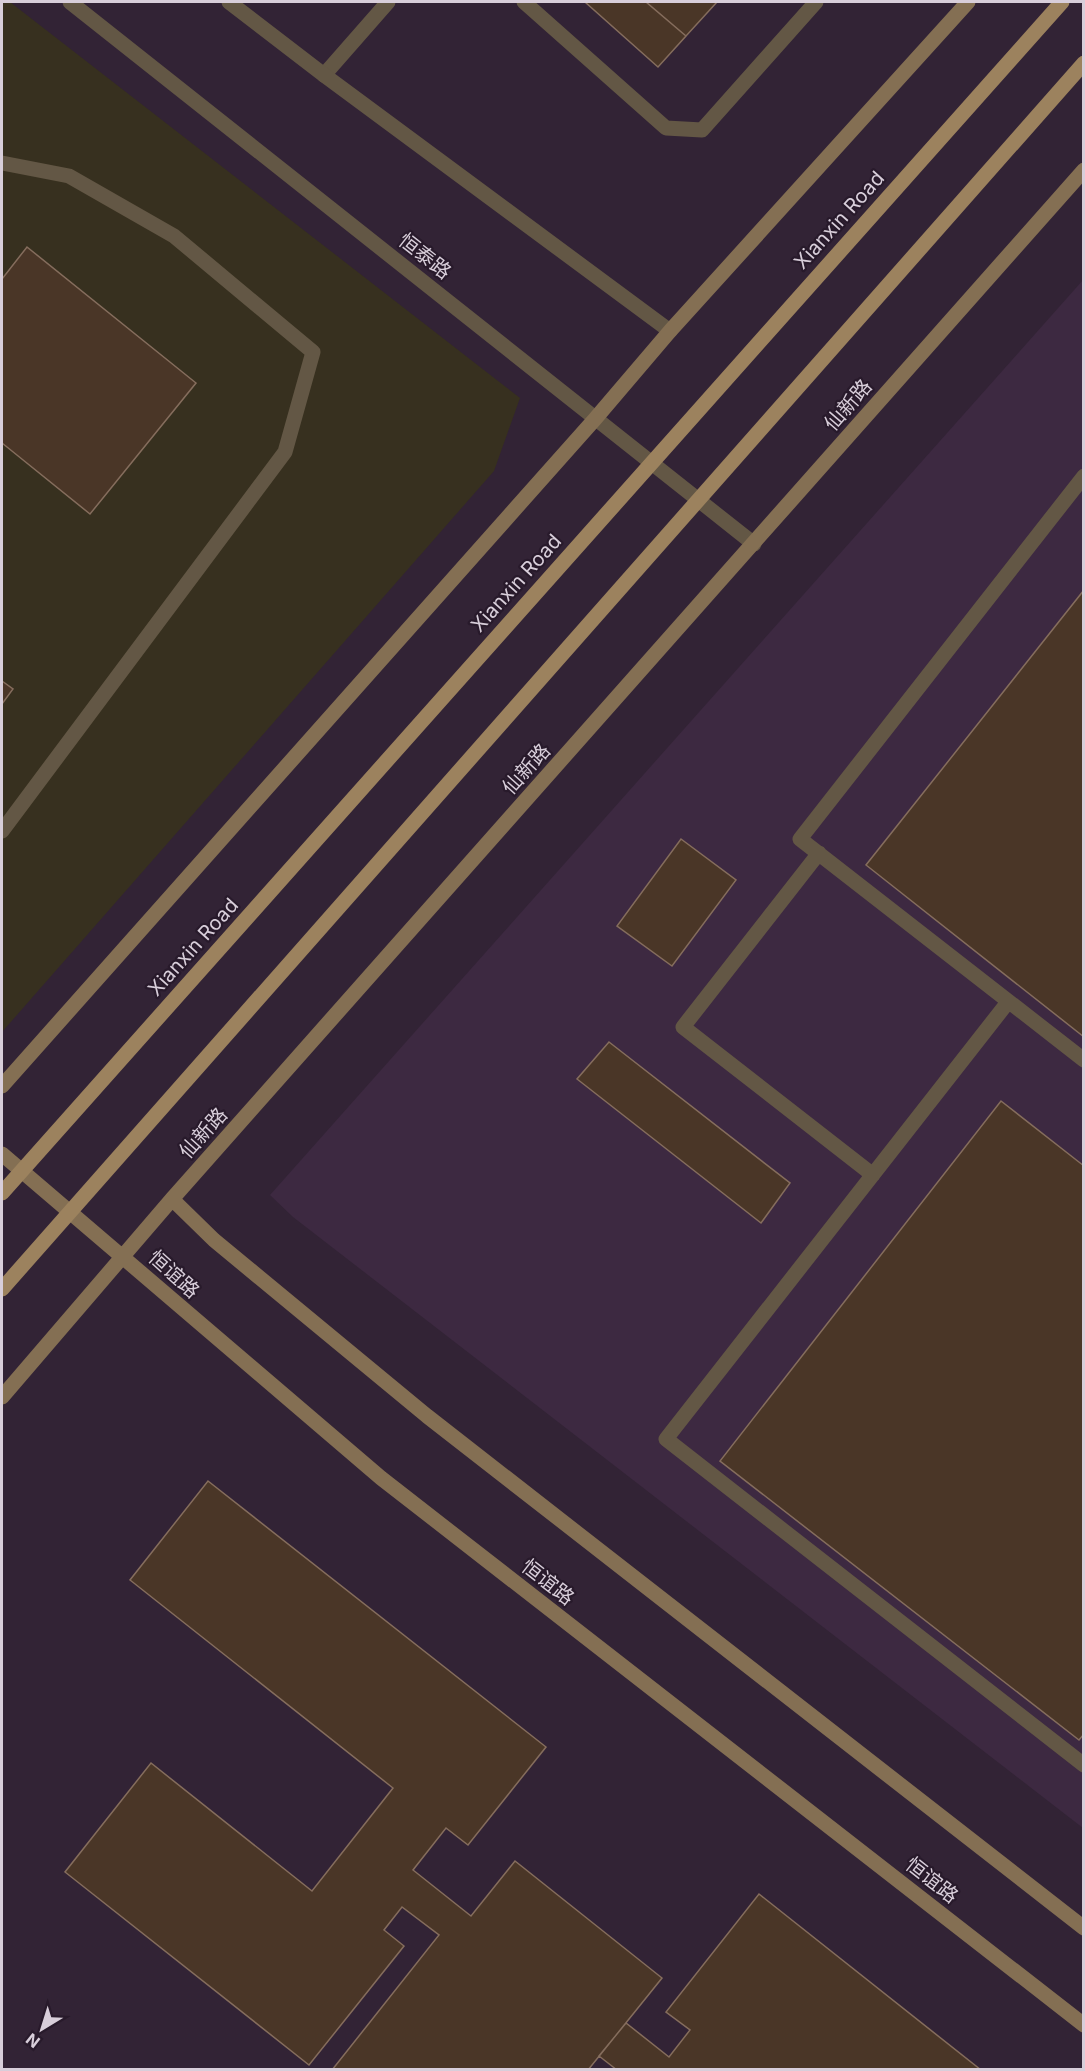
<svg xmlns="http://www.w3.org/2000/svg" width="1085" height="2071" font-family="Inter,'Noto Sans SC',sans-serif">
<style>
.commercial{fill:#37301f}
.built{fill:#3d2941}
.building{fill:#4a3627;stroke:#856d5d;stroke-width:1.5}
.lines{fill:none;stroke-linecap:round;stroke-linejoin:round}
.service{stroke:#635745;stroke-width:15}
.tertiary{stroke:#635745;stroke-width:15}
.secondary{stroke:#846f53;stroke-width:15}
.primary-bridge{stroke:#9c825e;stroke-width:15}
.labels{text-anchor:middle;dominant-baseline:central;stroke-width:4.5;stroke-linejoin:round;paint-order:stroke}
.street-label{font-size:20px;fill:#d8ceda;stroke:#281a2b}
</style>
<rect width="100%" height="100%" fill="#322335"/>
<path class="commercial" d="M2 2H10L520 398 494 471 2 1032Z"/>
<path class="built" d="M1083 280V1828L293 1217 270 1195Z"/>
<path class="building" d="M585 2H646L686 36 658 67Z
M646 2H717L686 36Z
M27 247 196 383 90 514 2 443V279Z
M1084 590V1037L866 865Z
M2 681 13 689 2 704Z
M681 839 736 880 672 966 617 926Z
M609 1042 790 1183 761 1223 577 1079Z
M1001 1101 1084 1166V1734L1079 1740 720 1461Z
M208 1481 546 1747 468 1845 446 1828 413 1870 471 1916 515 1861 662 1978 588 2070H332L439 1935 402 1907 384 1930 404 1946 309 2065 65 1872 151 1763 312 1891 393 1788 130 1580Z
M759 1894 981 2070H617L599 2056 626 2023 669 2057 690 2030 666 2012Z"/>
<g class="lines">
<path class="service" d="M524 2 666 128 702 130 816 2
M324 75 388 2
M2 163 69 176 174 236 313 352 285 452 2 831
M1084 476 800 839 1084 1060
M819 853 683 1027 873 1175
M1008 1002 666 1439 1084 1765"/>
<path class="tertiary" d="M70 2 754 544
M229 2 324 75 670 331"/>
<path class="secondary" d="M2 1086 595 419 670 331 968 2
M2 1154 381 1478 1084 2025
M172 1199 214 1240 427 1416 1084 1928
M2 1397 172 1199 1084 170"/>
<path class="primary-bridge" d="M2 1193 1062 2
M2 1289 1084 63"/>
</g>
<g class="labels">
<g class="street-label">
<text transform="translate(839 220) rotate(-48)">Xianxin Road</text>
<text transform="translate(425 256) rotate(38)">恒泰路</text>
<text transform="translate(848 405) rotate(-49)">仙新路</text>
<text transform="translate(516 583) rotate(-48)">Xianxin Road</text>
<text transform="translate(526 769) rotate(-48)">仙新路</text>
<text transform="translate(193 947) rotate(-48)">Xianxin Road</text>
<text transform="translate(203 1133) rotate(-48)">仙新路</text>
<text transform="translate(174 1274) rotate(42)">恒谊路</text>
<text transform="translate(548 1582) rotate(38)">恒谊路</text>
<text transform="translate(932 1880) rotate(38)">恒谊路</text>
</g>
</g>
<rect width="1085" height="2071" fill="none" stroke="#d8ceda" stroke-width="6"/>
<g transform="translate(42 2029) rotate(218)" stroke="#281a2b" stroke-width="4.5" paint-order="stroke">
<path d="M0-4.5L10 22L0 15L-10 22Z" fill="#d8ceda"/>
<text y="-9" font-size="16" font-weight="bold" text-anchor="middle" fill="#d8ceda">N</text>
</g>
</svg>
